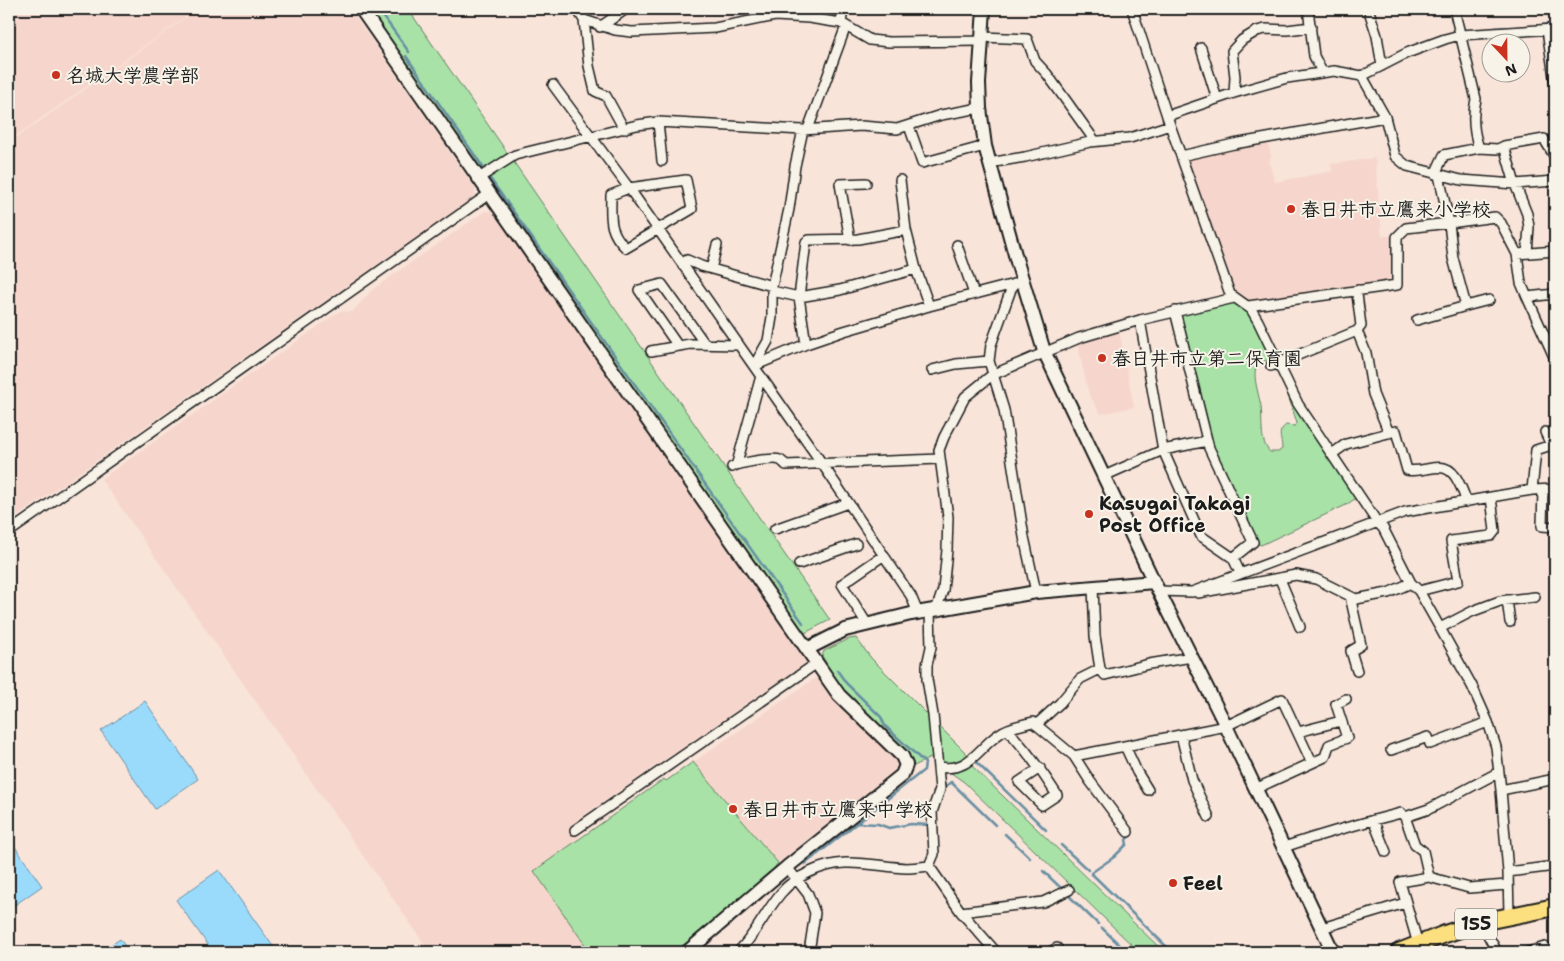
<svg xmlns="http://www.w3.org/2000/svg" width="1564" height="961" font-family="'Shantell Sans','Klee One',sans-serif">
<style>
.built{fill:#f6d6cc}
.green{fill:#a8e2a7;stroke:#627f62}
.water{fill:#9adbfc;stroke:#688fa2}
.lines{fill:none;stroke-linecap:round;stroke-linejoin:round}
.stream{stroke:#688fa2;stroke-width:2.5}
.street-casing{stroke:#1c1c1c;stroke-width:12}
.secondary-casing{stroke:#1c1c1c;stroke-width:16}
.highway-casing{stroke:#1c1c1c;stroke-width:20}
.street{stroke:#f7f3e8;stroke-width:9}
.secondary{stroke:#f7f3e8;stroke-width:12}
.highway{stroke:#fce080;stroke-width:16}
.poi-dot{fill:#c8321e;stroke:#f7f3e8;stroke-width:2}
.labels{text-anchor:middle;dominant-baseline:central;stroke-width:4;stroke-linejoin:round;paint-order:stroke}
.shield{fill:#f7f3e8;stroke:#5e5c59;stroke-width:1}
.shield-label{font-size:18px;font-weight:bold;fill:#1c1c1c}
.poi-label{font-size:19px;font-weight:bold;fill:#1c1c1c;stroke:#f7f3e8;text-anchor:start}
</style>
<rect width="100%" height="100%" fill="#f9e4da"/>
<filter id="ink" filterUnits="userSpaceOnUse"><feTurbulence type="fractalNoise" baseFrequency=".02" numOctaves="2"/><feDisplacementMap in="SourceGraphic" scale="10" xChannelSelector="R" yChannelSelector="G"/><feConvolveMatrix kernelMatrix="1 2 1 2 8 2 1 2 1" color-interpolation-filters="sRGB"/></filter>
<g filter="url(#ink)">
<path class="built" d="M9 9H197L9 141Z
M198 9H350L476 189 474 197 9 522V143Z
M1268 140 1271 157 1269 162 1275 182 1332 171 1331 164 1375 158 1382 236H1395V281L1250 303 1233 292 1185 159Z
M485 211 493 212 807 662 570 825 579 838 664 779 666 781 693 762 817 677 833 700 897 761V768L778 863 772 871 675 952H430L101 479 340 311 352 312 373 289Z
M1119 330 1134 407 1101 414 1089 395 1077 343Z"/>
<path class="green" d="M367 9H408L830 620 803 634Z
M1232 302 1247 309 1274 362 1261 360C1257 363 1255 369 1255 374 1255 384 1259 396 1261 406 1263 421 1259 441 1270 452H1278L1282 449C1282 438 1276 433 1286 425L1295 426 1297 423 1284 383 1356 498 1346 505 1261 545 1257 543 1212 447 1179 317 1181 314Z
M856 638 871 658 969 756 971 765 1164 952H1139L964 782 930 758 914 766 908 753 845 691 828 672 830 670 822 656 824 651 849 639Z
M693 762 778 863 772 871 675 952H590L534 871 664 779 666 781Z"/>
<path class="water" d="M145 701 198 779 155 809 101 731Z
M9 838 42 886 9 909Z
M219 870 277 952H213L176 900Z
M120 939 129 952H101Z"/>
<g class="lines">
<path class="stream" d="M378 9 409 52
M1542 25 1555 23
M1496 28 1521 27
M406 56 485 170
M489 177 803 623
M977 763 1046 830
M943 788 951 782 995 825
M856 823 878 824 889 828 911 824 929 825
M1005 834 1030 858
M1061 845 1088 870
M805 864 924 770 925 763 885 726 881 717 846 683 837 670
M1043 871 1061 888
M1091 873 1114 857 1127 844 1126 840 1129 836
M1092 874 1172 952
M1067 894 1098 924
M1102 928 1127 952"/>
<g class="street-casing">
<path id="street" d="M577 9 584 20 615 30 632 32 715 28 775 16 809 18 841 23 870 40 889 42 982 41
M1132 9 1170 125 1230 294 1251 309 1258 321 1298 404 1377 522 1383 528 1411 583 1419 591 1440 628 1472 686 1488 722 1496 747 1501 790 1508 872 1509 915
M1308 9 1314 56 1322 72
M1454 9 1476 99C1472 117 1473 131 1479 148
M1369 11 1377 36 1382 66
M584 20 589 66 595 91 606 96 624 129
M841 23 843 9
M600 27 626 9
M1547 30 1555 83
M982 37 1027 39 1035 61 1047 74 1095 141
M1201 48 1217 99
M1362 76 1385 117 1395 156 1407 166 1461 180 1515 184 1555 181
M553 85 629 188 821 462 911 596 918 613
M1234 93 1235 77 1232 51 1242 40 1257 31 1265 29 1287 30 1311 27
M1167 116 1234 93 1287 78 1334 71 1362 76 1407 53 1445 39 1460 35 1555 29
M658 122 662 161
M909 126 922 163 985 146
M808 129 846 26
M1504 146 1515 184 1527 214 1529 227 1527 253
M1181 156 1234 144 1385 117
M989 163 1025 157 1090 142 1130 138 1170 125
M1435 174 1444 155 1479 148 1498 149 1504 146 1544 139 1555 157
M479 178 515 155 637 125 658 122 803 130 861 126 897 129 941 115 980 108
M686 180 692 209 626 248C608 231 611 218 611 195L629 188Z
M900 180 906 230 916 269 929 306
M850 240 840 184 866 183
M957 245 974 294
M1517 254 1521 283 1527 297 1555 294
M683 266 687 260 701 266 772 286
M711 269 717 245
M1013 284 991 345 989 361 1004 410 1024 537 1036 592
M772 291 799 297 806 242 809 240 858 239 906 230
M1527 297 1555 359
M1489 300 1466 306 1453 258 1449 223 1495 217 1501 223 1517 254 1555 251
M1248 306 1397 285V237L1406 228 1449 223 1439 175
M1175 311 1209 448 1253 542 1233 558
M1140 320 1163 450 1201 536 1233 558 1240 573
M1417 320 1466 306
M1357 331 1366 353 1373 394 1389 433
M806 344 799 297 840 290 916 269
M678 346 639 290 662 284 705 344
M651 351 690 344 739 345
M754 366 806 344 844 331 929 306 1018 283
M754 366 768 341 772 317V286L789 209 795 166 803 130
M1271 366 1357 331 1361 326 1357 294 1358 290
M932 370 956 364 989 361
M1332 454 1346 444 1396 431 1407 470C1428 474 1446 455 1459 483 1462 489 1465 495 1466 502
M737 463 761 376
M732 467C738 463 773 457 780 460 782 461 784 463 786 465L940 459
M1104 476 1163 450 1207 441
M1532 490 1536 450 1551 445 1545 432
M1543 490 1542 526 1555 527
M775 529 845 504
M9 532 489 194
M799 564 856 544
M1280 579 1300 627
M1093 587 1095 636 1100 669 1105 675 1149 664 1192 657
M1159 591 1192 592 1405 512 1532 490 1555 489
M1419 591 1458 581 1451 541 1491 536 1495 531 1491 497
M1198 593 1296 575 1316 579 1356 599 1388 593 1411 583
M1350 596 1361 645 1351 651 1357 671
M1507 600 1510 622
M936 610 943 590 947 550 948 517 939 450 944 437 965 397 992 375 1079 338 1140 320 1234 298
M930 611 931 647 927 665V679L933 715 940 789 932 812 934 854 929 866 961 912 996 952
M867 624 842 584 884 555
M1440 628 1473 611 1500 601 1535 597
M1036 725 1060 703 1080 679 1100 669
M1008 730C1026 750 1042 771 1057 795L1042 805 1019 782 1040 768
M1298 732 1341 721
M1181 735 1192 780 1209 817
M1125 746 1137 772 1148 790
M1391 750 1428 737 1430 744 1488 722
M1074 756 1090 781 1128 832
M939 767C970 772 977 749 999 734 1008 727 1022 725 1033 722L1074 756 1226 726 1282 699 1312 763
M1255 789 1325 757 1329 745 1347 738 1336 704 1346 699
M1501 790 1555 779
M1405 817 1415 845 1423 851 1429 877
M1373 820 1386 852
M575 830 817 663
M1284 847C1322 834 1361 823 1401 813L1405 817 1429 809 1499 772
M787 867 808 894 815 913 809 952
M1508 872 1555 866
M961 912 1043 902 1069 890
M1481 922 1497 952
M1322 928 1405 903
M1418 944 1400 882 1429 877 1469 888 1507 885
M738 952C756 934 765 912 781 893 795 876 823 864 845 863 865 862 886 867 906 868 914 868 921 867 929 866
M1050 952 1057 948
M1528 952 1545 947 1546 952"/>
</g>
<g class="secondary-casing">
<path id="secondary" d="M361 9 839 695 902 756 906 765 902 775 787 867 687 952
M984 9 979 83 980 108 985 146 1017 262 1044 351 1154 582 1226 726 1333 952
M807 649 845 630 911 614 1036 592 1154 582"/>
</g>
<g class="highway-casing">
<path id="highway" d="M1399 952 1445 934 1481 922 1555 907"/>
</g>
<use href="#street" class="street"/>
<use href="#secondary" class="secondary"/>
<use href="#highway" class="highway"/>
</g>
</g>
<g class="poi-dot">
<circle cx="56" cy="75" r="5"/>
<circle cx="1291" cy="209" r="5"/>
<circle cx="1102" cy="358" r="5"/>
<circle cx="1089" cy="514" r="5"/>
<circle cx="733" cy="809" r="5"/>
<circle cx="1173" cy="883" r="5"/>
</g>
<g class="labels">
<rect class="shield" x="1455" y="908.5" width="42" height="31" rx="4"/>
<g class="shield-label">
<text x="1476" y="924">155</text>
</g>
<g class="poi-label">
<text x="66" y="75">名城大学農学部</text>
<text x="1301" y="209">春日井市立鷹来小学校</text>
<text x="1112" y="358">春日井市立第二保育園</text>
<text x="1099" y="503">Kasugai Takagi<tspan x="1099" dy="22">Post Office</tspan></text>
<text x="743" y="809">春日井市立鷹来中学校</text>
<text x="1183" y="883">Feel</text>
</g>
</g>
<rect width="1564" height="961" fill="none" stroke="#f7f3e8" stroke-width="30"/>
<rect x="15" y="15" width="1534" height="931" fill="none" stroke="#1c1c1c" stroke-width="2" filter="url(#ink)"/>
<g transform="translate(1506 58) rotate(158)"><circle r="24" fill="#f7f3e8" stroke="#9f9d96"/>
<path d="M0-4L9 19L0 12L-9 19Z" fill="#c8321e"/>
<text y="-8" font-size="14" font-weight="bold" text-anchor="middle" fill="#1c1c1c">N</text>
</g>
</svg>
